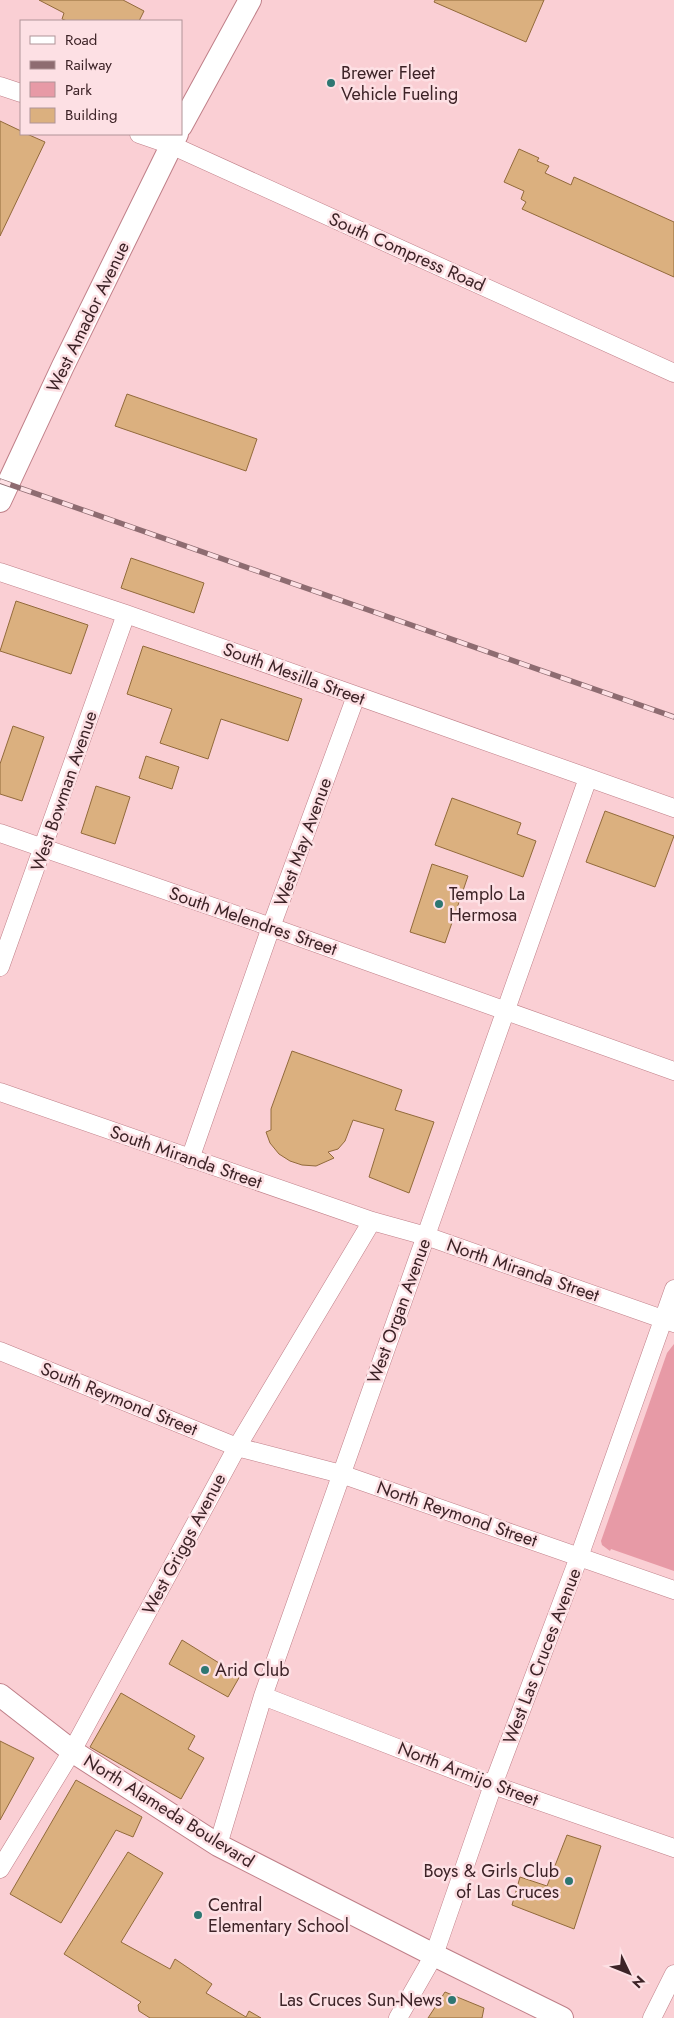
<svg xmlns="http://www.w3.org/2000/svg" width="674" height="2018" font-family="Jost,sans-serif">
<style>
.green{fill:#e79aa6}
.building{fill:#dbb07f;stroke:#926a3b}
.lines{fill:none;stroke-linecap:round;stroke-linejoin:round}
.minor-casing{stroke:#bf7f88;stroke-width:19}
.major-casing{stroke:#bf7f88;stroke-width:24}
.minor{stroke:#fff;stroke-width:18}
.major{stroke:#fff;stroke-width:22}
.rail-casing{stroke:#8e6c71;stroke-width:5.5}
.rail{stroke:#fde0e4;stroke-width:4;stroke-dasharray:11;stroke-linecap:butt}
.poi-dot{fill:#2e7772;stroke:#fde0e4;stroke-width:2}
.labels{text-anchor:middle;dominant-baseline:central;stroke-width:5;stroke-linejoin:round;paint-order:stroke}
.poi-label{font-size:18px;fill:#3d2327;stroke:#fde0e4;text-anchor:start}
.street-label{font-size:18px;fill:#3d2327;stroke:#fde0e4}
</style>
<rect width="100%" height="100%" fill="#facfd4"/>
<path class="green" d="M674 1344V1571L611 1549 610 1551 602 1545 601 1541 667 1353Z"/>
<path class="building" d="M39 0H123L144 11 139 21H67L62 19 64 13Z
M435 0H544L526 42 434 2Z
M0 121 21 131V134H27L45 142 0 236Z
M519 149 539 158 537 161 549 166 545 173 571 185 574 177 674 222V277L522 209 526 202 521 199 524 191 504 182Z
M127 394 257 439 246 471 115 426Z
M131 558 204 583 194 613 121 588Z
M16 601 88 625 71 674 0 651Z
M143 646 302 699 288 741 221 719 208 759 160 743 172 709 127 694Z
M13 726 44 737 22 801 0 794V764Z
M146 756 179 767 172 789 139 778Z
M96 786 130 797 115 844 81 833Z
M452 798 521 823 517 834 536 841 523 877 435 845Z
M605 811 674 836 655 887 586 862Z
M432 864 468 876 445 943 410 932Z
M292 1051 402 1090 395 1110 434 1122 409 1193 369 1177 384 1129 353 1120 345 1141 338 1149 328 1152 334 1158 316 1166 302 1165 290 1161 279 1154 270 1143 266 1132 271 1130V1109Z
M182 1640 240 1676 228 1697 169 1664Z
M121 1693 195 1736 188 1749 204 1758 181 1799 90 1747Z
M0 1741 34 1758 0 1820Z
M76 1780 142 1817 133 1837 116 1830 61 1923 10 1894Z
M567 1835 601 1846 574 1929 512 1905 520 1877 547 1886Z
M128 1852 163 1873 121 1942 170 1969 175 1959 212 1984 206 1993 246 2017 249 2011 261 2018H150L139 2011 138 2005 141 2002 64 1954Z
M445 1992 484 2008 482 2018H428Z"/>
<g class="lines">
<g class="minor-casing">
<path id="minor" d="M0 86 21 93
M139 134 171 145 674 373
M0 572 126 614 674 808
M0 833 271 927 674 1071
M0 967 126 614
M0 1092 372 1221 426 1236 674 1323
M190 1159 271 927 356 696
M0 1351 237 1447 341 1474 674 1590
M263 1696 493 1785 674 1848
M218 1845 263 1696 588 778
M0 1869 72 1751 237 1447 372 1221
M398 2018 434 1955 493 1785 579 1557 674 1289
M652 2018 674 1974"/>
</g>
<g class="major-casing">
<path id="major" d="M181 126 250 0
M0 501 63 366 177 134
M0 1695 72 1751 218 1845 434 1955 562 2018"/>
</g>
<use href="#minor" class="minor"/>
<use href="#major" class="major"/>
<g class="rail-casing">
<path id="rail" d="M0 481 674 717"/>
</g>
<use href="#rail" class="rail"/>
</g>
<g class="poi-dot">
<circle cx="331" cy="83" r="5"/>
<circle cx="439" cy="904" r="5"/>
<circle cx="205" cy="1670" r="5"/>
<circle cx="569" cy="1881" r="5"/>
<circle cx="198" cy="1915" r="5"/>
<circle cx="452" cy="2000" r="5"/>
</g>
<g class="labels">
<g class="poi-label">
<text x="341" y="73">Brewer Fleet<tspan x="341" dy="21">Vehicle Fueling</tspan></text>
<text x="449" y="894">Templo La<tspan x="449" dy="21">Hermosa</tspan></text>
<text x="215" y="1670">Arid Club</text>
<text x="559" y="1871" text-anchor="end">Boys &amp; Girls Club<tspan x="559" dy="21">of Las Cruces</tspan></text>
<text x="208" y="1905">Central<tspan x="208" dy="21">Elementary School</tspan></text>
<text x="442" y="2000" text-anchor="end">Las Cruces Sun-News</text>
</g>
<g class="street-label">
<text transform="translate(407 252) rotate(24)">South Compress Road</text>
<text transform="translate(88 317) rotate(-64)">West Amador Avenue</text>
<text transform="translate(294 674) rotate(20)">South Mesilla Street</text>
<text transform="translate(64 791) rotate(-71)">West Bowman Avenue</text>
<text transform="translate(303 842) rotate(-70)">West May Avenue</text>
<text transform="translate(253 921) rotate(19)">South Melendres Street</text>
<text transform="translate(186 1157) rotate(19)">South Miranda Street</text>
<text transform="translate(523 1270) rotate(19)">North Miranda Street</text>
<text transform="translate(399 1311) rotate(-70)">West Organ Avenue</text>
<text transform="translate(119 1399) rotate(22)">South Reymond Street</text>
<text transform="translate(457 1514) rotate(19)">North Reymond Street</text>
<text transform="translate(184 1544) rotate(-62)">West Griggs Avenue</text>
<text transform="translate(542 1656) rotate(-69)">West Las Cruces Avenue</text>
<text transform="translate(468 1774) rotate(21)">North Armijo Street</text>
<text transform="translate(169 1811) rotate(32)">North Alameda Boulevard</text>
</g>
</g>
<rect x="20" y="20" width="162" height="115" fill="#fde0e4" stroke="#b09498"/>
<rect x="30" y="36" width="25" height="8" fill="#ffffff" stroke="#b09498"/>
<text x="65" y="45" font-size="15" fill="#3d2327">Road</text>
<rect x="30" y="61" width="25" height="8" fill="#8e6c71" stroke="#b09498"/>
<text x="65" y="70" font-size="15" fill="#3d2327">Railway</text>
<rect x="30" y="82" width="25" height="15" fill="#e79aa6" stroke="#b09498"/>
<text x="65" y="95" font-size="15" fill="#3d2327">Park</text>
<rect x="30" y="108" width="25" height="15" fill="#dbb07f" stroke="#b09498"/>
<text x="65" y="120" font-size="15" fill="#3d2327">Building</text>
<g transform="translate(629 1973) rotate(133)" stroke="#fde0e4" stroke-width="4" paint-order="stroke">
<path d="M0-4L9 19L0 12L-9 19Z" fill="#3d2327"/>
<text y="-8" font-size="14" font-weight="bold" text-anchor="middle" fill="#3d2327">N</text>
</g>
</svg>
